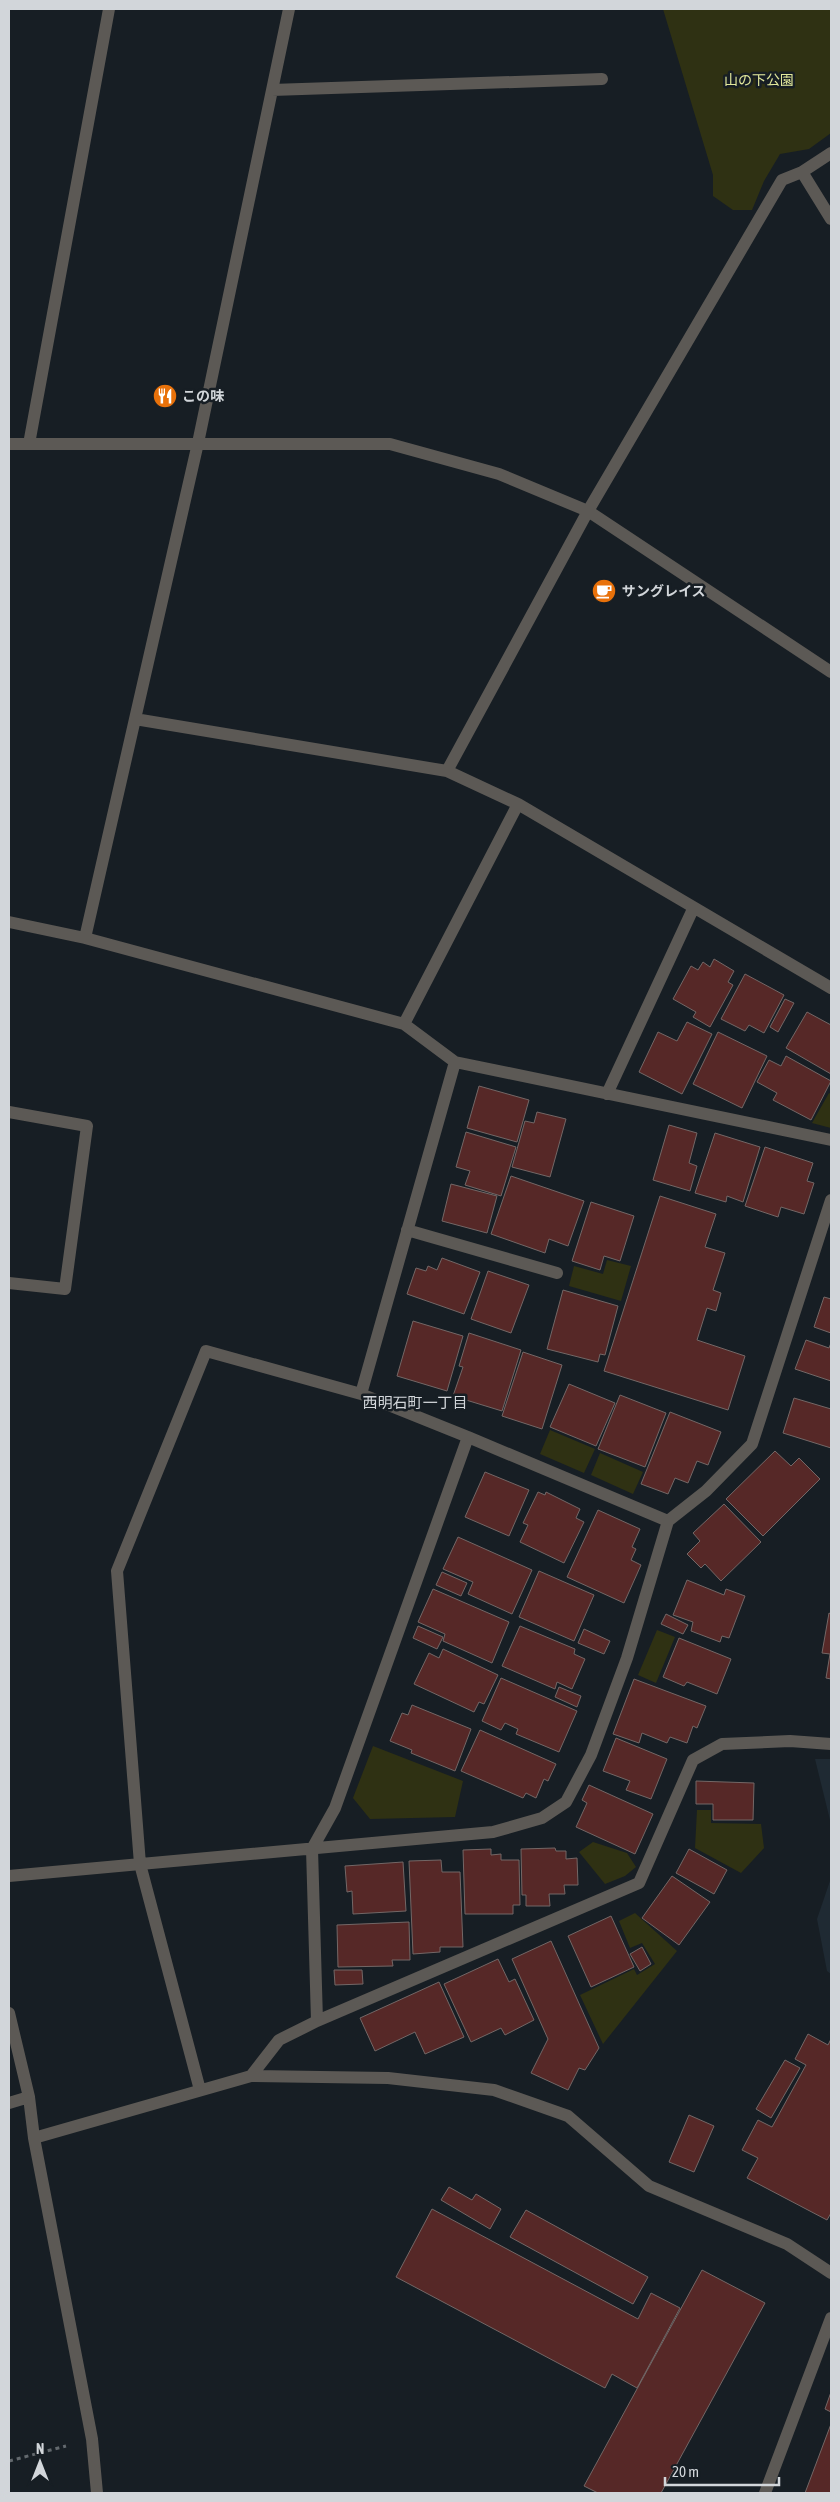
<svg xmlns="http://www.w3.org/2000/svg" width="840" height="2502" font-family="'Asap Condensed','Noto Sans JP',sans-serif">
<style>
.built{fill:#1f2a33}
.green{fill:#2f3113}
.building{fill:#562827;stroke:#736766}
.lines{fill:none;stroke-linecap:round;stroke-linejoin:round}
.path{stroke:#63696e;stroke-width:3;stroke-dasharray:4 4;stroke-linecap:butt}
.minor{stroke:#5c5955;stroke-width:12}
.labels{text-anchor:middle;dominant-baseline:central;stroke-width:5;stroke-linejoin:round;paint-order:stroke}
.park-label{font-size:14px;fill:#e2e89b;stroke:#171e24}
.poi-label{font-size:14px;font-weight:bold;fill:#d2d6da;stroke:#171e24;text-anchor:start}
.neighbourhood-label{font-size:15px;fill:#d2d6da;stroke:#171e24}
</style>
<rect width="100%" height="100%" fill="#171e24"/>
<path class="built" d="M815 1759H831V1824Z
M831 1878V1974L827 1971 817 1919Z"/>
<path class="green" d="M663 9H831V133L809 149 780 154 764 181 752 210H733L713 196V175Z
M829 1093 831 1094V1128L812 1123Z
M607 1260 631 1266 621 1301 569 1286 574 1266 603 1274Z
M550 1430 595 1449 584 1473 540 1454Z
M600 1453 643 1472 633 1494 591 1475Z
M657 1630 675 1637 656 1683 638 1675Z
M373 1746 463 1781 455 1817 370 1819 353 1798Z
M697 1810H711V1823L761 1824 764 1848 741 1873 695 1848Z
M593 1842 627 1853 636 1867 625 1876 605 1884 579 1852Z
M635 1913 677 1951 603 2044 580 1995 634 1969 637 1975 655 1964 642 1943 630 1948 619 1921Z"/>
<path class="building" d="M714 959 734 971 728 982 733 985 710 1027 693 1017 696 1012 673 999 691 966 698 970 703 962 710 967Z
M745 974 784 995 764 1033 749 1025 745 1031 721 1019Z
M785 999 794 1003 778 1032 770 1027Z
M807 1012 831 1025V1074L786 1048Z
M687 1022 712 1034 682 1094 639 1072 658 1032 677 1041Z
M718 1032 767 1056 742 1108 693 1084Z
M786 1056 831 1081 811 1120 773 1100 777 1093 757 1082 769 1060 781 1066Z
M479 1086 529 1100 517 1142 467 1128Z
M537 1112 566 1119 550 1177 512 1167 525 1121 534 1123Z
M669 1125 697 1133 689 1163 697 1166 690 1191 653 1180Z
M466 1132 516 1147 501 1196 465 1185 470 1171 456 1167Z
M715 1133 760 1147 743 1202 727 1196 726 1202 695 1193Z
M765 1147 813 1163 807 1181 814 1183 804 1214 781 1207 778 1217 745 1206Z
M511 1176 584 1201 568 1246 549 1239 545 1253 491 1234Z
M451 1184 497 1196 487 1233 442 1221Z
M660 1196 716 1214 705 1247 725 1253 713 1290 721 1293 716 1311 707 1308 697 1340 745 1356 728 1410 604 1371Z
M591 1202 634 1216 620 1261 604 1256 600 1270 572 1261Z
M442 1258 480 1272 464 1314 407 1294 416 1268 426 1271 428 1266 437 1270Z
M488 1271 529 1285 511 1333 471 1319Z
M563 1290 618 1306 605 1355 600 1354 598 1362 547 1349Z
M824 1297 831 1299V1333L814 1327Z
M413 1321 463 1336 447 1391 397 1376Z
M469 1333 521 1350 502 1411 453 1396 463 1367 459 1366Z
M806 1340 829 1348 831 1343V1381L795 1369Z
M523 1352 562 1365 542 1429 502 1416Z
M569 1384 615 1403 596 1446 550 1427Z
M620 1395 666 1413 645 1467 598 1449Z
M794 1398 831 1409V1448L783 1433Z
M670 1412 721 1432 708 1465 697 1461 688 1483 675 1478 668 1494 641 1484Z
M775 1451 791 1466 799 1458 820 1479 763 1536 726 1499Z
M485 1472 529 1490 509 1536 465 1517Z
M538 1492 545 1495 546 1492 580 1509 576 1518 584 1522 564 1563 520 1542 528 1525 523 1523Z
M724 1504 761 1542 721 1581 705 1564 701 1568 687 1554 700 1541 693 1533Z
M598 1510 640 1529 632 1547 636 1549 631 1560 641 1565 624 1603 567 1577Z
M458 1537 532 1570 512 1614 468 1594 473 1582 443 1569Z
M539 1571 594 1595 574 1641 519 1617Z
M442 1572 467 1583 461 1596 436 1585Z
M687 1580 724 1595 726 1589 745 1596 729 1638 722 1636 720 1642 691 1631 693 1622 673 1615Z
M433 1589 509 1622 492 1663 443 1641 445 1634 418 1622Z
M829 1613 831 1614V1679L826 1678 830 1654 822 1653Z
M666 1614 688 1625 683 1634 661 1624Z
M418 1626 443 1637 437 1649 413 1638Z
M520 1626 575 1649 574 1654 585 1659 572 1689 557 1682 555 1689 502 1666Z
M584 1629 610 1641 604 1654 578 1643Z
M679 1638 731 1659 717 1694 687 1682 684 1686 663 1677Z
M443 1649 498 1675 484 1704 479 1702 474 1712 414 1684 429 1653 439 1658Z
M501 1678 577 1711 559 1752 516 1734 518 1729 505 1723 501 1730 482 1721Z
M634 1679 706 1706 697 1728 693 1726 687 1743 670 1737 667 1743 642 1733 639 1743 613 1734Z
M559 1687 581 1696 577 1707 555 1697Z
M412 1705 471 1729 455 1771 411 1753 412 1750 390 1741 402 1713 408 1715Z
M480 1730 556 1764 548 1781 544 1779 536 1798 526 1793 523 1798 461 1771Z
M616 1738 667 1759 651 1799 626 1790 630 1781 603 1771Z
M696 1781 754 1783 753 1820H713V1804H696Z
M589 1785 653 1814 635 1854 576 1827 587 1803 582 1800Z
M555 1848 556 1851H566V1859L577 1858 578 1885H564L565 1894H549L550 1906H526V1895H522L521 1849Z
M491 1849V1855L501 1854V1860H519L520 1905H513V1914H465L463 1850Z
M689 1849 727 1870 714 1894 676 1873Z
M441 1860 442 1872H460L463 1947H440V1952L413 1954 409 1861Z
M403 1862 406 1911 353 1914 352 1891 347 1892 345 1866Z
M672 1876 710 1902 679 1945 642 1918Z
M611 1916 634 1967 591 1987 568 1936Z
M409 1922 410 1960H392L393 1966 338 1967 337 1925Z
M551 1941 599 2048 585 2070 579 2068 568 2090 531 2073 548 2039 512 1959Z
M642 1947 651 1964 640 1971 630 1954Z
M498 1959 509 1982 515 1979 534 2020 505 2035 501 2028 471 2042 444 1984Z
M334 1970H362L363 1984 335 1985Z
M439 1982 464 2037 425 2054 415 2032 375 2051 360 2018Z
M808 2034 828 2045 831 2039V2213L827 2220 747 2178 758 2158 742 2150 758 2120 772 2127 806 2065 795 2059Z
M785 2060 800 2068 771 2118 756 2109Z
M689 2115 714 2126 694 2172 669 2162Z
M449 2187 472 2200 476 2194 501 2209 490 2229 441 2200Z
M432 2209 638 2319 651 2293 680 2308 637 2388 612 2374 605 2388 396 2277Z
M526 2210 648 2277 633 2304 510 2237Z
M702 2270 765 2303 661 2493H598L584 2486Z
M831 2392V2412L825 2409Z
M831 2424V2493H805Z"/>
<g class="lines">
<path class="path" d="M9 2461 66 2446"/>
<path class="minor" d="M272 90 602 79
M802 172 831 219
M9 444H390L499 474 588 511 831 672
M29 444 109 9
M135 719 447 771
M518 804 831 988
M9 922 85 938 404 1024 455 1062 831 1140
M85 938 198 443 289 9
M404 1024 518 804 447 771 588 511 782 180 802 172 831 153
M607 1094 693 909
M9 1112 87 1126 65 1289 9 1283
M407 1230 557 1273
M361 1394 455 1062
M468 1437 668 1521
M9 1876 493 1832 542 1818 566 1802 591 1755 627 1658 668 1521 706 1491 752 1444 831 1200
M9 2013 29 2097 34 2138 92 2439 97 2493
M251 2076 279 2040 317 2021 639 1883 693 1760 722 1744 790 1741 831 1744
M200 2090 140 1864 117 1571 206 1351 361 1394 468 1437 335 1808 312 1849 317 2021
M9 2103 29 2097
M34 2138 251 2076 388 2078 494 2090 568 2116 649 2186 787 2244 831 2273
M765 2493 831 2318"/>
</g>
<defs>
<g id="restaurant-disc" transform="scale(1.25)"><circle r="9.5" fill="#e8710a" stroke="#171e24"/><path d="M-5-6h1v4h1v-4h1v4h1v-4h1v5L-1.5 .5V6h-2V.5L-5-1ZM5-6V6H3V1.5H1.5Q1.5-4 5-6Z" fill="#fff"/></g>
<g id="cafe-disc" transform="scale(1.25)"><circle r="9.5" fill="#e8710a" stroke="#171e24"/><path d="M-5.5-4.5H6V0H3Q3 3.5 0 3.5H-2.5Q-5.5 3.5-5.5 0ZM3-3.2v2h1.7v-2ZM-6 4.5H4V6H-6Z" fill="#fff"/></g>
</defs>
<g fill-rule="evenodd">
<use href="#restaurant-disc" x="165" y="396"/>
<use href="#cafe-disc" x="604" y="591"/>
</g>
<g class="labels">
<g class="park-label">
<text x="759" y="80">山の下公園</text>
</g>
<g class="poi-label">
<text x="182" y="396">この味</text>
<text x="622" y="591">サングレイス</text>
</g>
<g class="neighbourhood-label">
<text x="415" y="1402">西明石町一丁目</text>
</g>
</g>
<rect width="840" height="2502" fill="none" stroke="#d2d6da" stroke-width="20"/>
<g transform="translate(40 2462)" stroke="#171e24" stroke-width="4" paint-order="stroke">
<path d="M0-4L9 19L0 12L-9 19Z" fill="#d2d6da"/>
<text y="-8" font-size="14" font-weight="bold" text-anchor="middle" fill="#d2d6da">N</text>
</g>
<path d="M665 2477v8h114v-8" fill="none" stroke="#d2d6da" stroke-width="2.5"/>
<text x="672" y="2477" font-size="15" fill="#d2d6da" stroke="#171e24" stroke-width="4" paint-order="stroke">20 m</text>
</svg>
